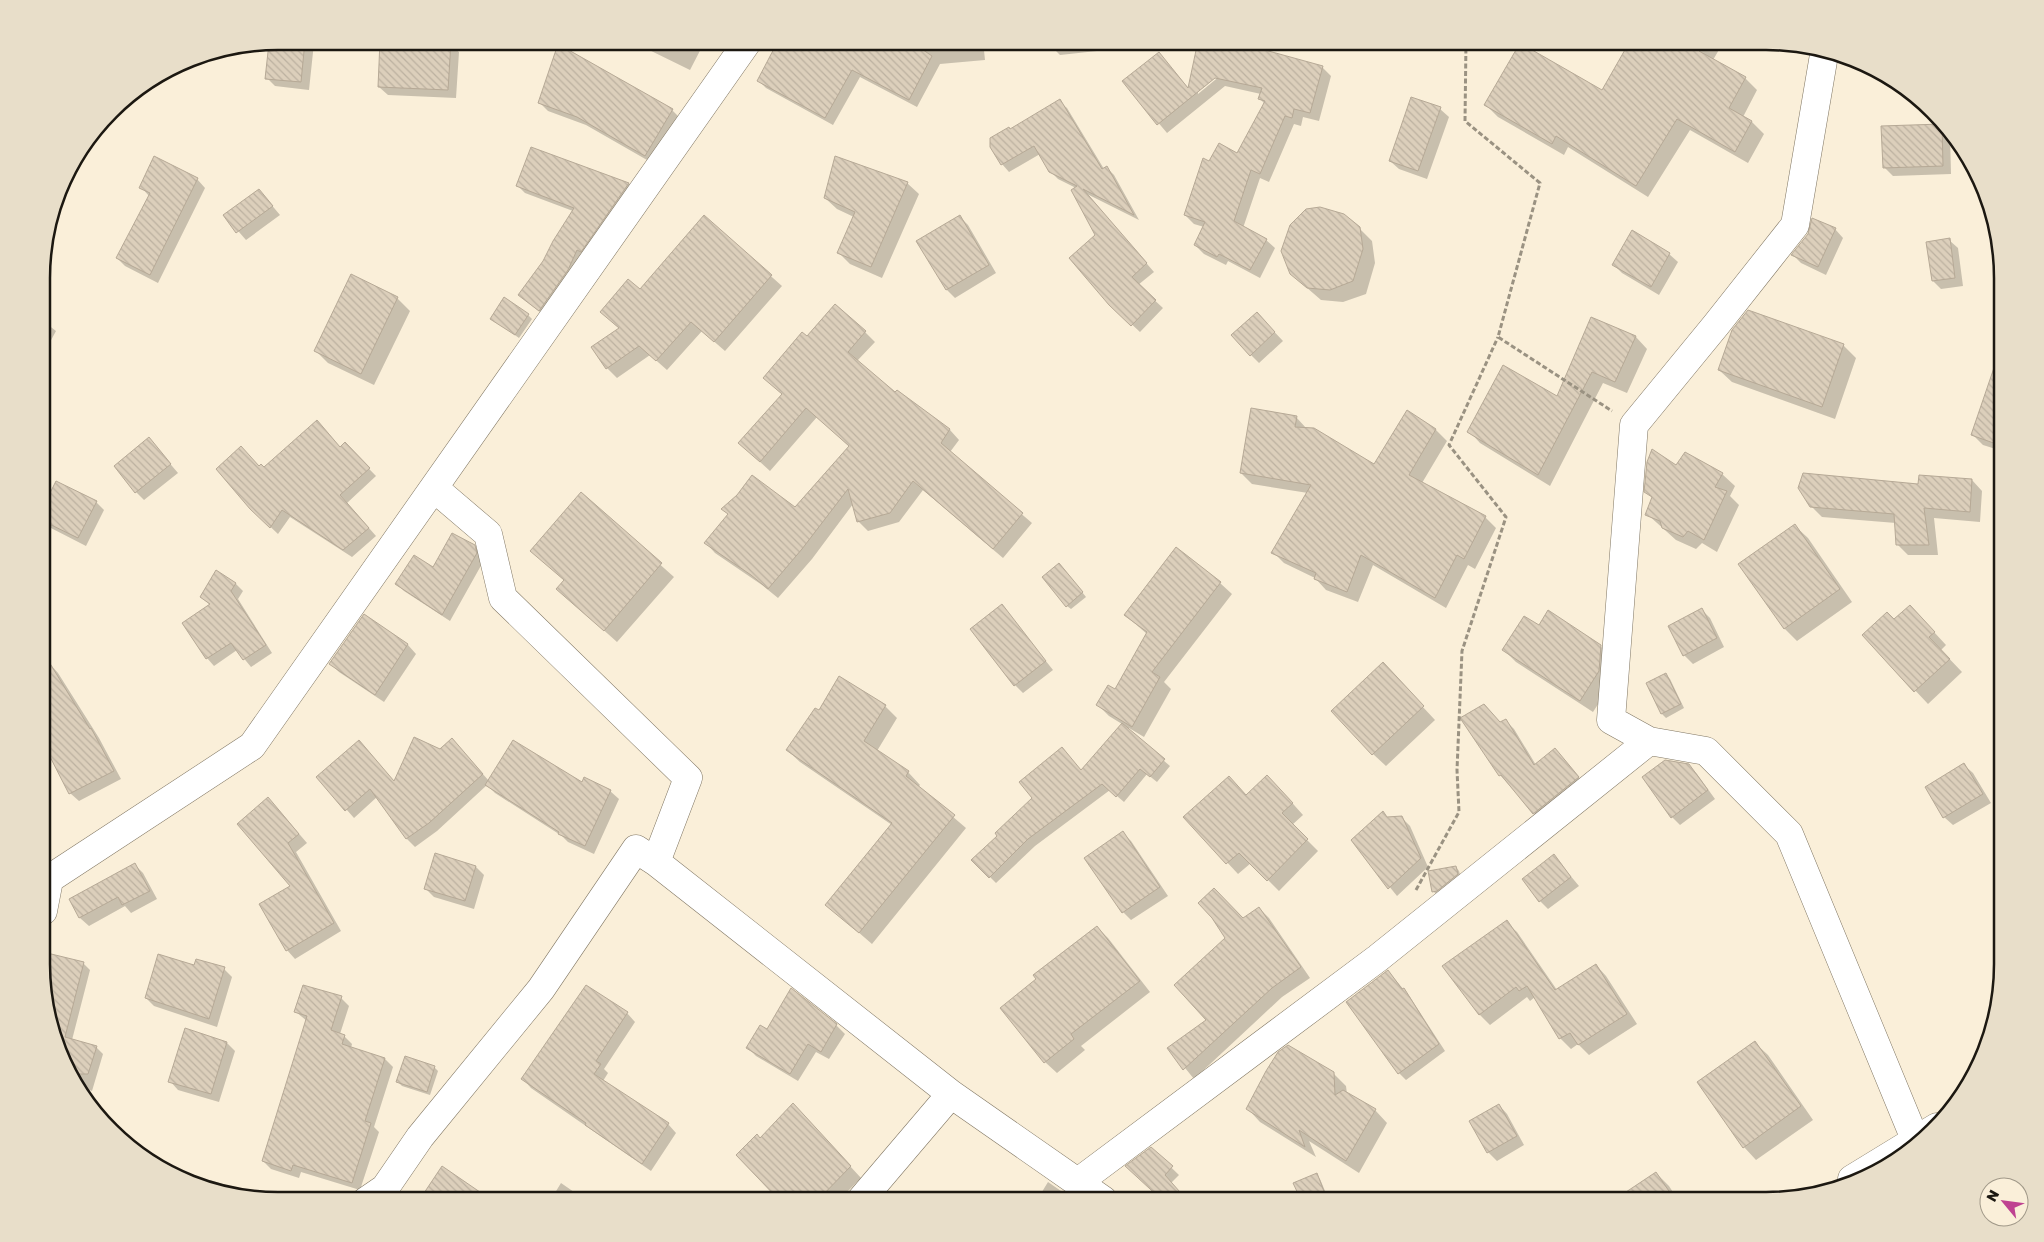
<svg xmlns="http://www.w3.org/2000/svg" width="2044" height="1242" font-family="'Golos Text',sans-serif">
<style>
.shadow{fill:#0003;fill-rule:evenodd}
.building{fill:url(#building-back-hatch);stroke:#b6a996}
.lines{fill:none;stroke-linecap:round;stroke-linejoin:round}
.minor-casing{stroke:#817764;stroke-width:29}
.path{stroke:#9a9282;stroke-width:3;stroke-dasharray:5 2.5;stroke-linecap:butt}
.minor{stroke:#fff;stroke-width:28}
.rim{fill:none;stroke:#1c1811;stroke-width:2.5}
</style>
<defs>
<pattern id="building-back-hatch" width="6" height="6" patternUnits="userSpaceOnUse" patternTransform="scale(1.25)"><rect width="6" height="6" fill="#dccfbb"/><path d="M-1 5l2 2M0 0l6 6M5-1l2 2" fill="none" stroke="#bcb1a0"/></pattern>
</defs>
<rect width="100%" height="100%" fill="#faefd9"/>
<path class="shadow" d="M278 41H312L314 43 309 90 275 86 267 78Z
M635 41H705L690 70 639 45Z
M881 41H983L985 60 940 64 917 107 860 77 833 125 766 88 758 80Z
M1051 41H1096L1097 51 1060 55 1052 47Z
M1199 41H1255L1253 48 1322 67 1331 76 1319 121 1303 117 1301 126 1294 124 1269 182 1260 178 1243 228 1266 240 1275 248 1260 278 1228 261 1226 265 1204 254 1195 245 1204 227 1194 224 1185 215 1210 162 1237 154 1265 104 1260 99 1261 94 1225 86 1167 133 1124 82 1159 53 1189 89ZM1219 73 1221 75 1198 94V91Z
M1631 41H1713L1720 48 1713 60 1745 78 1757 90 1743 117 1752 122 1764 134 1748 163 1690 130 1648 197 1568 147 1564 155 1498 117 1486 105 1602 92Z
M450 44 459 52 456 98 388 95 379 87Z
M559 45 672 110 681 119 654 164 586 125 548 111 540 103Z
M1847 58 1872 68 1856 69 1847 60Z
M1059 101 1067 108 1104 169 1106 167 1114 175 1139 220 1087 194 1154 272 1138 285 1163 308 1140 332 1110 304 1097 235 1076 188 1058 179 1050 171 1040 154 1009 172 1002 164 1011 130Z
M1440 109 1449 117 1427 179 1399 169 1390 161Z
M1942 125 1950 134 1951 174 1893 176 1884 167Z
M532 148 629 184 635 191 546 317 519 295 545 262 573 211 525 193 518 186Z
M64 179 68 184 54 213Z
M197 179 205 188 158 283 125 266 117 258 149 196 141 187Z
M907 183 919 194 882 278 850 264 839 253 854 217 837 209 825 198Z
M259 190 280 215 246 240 225 216Z
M704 217 782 286 725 351 702 331 667 370 650 355 617 378 607 368 620 329 612 322Z
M960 217 968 225 996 273 955 298 947 290 918 242Z
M1359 228 1372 241 1375 263 1366 294 1343 302 1321 300 1291 274Z
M1835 229 1843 238 1826 275 1801 263 1793 255Z
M1949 240 1958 248 1963 286 1941 289 1933 281Z
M1669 254 1678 262 1659 295 1622 273 1614 265Z
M397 298 410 311 374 385 328 363 315 350Z
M1748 312 1844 346 1856 358 1835 419 1732 382 1719 370Z
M528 315 532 319 519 338 496 322Z
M1591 319 1636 337 1647 349 1627 393 1603 383 1550 486 1480 443 1469 431 1558 398Z
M43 321 56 331 43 355Z
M1265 322 1283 341 1259 363 1251 355Z
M865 332 875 342 857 361 895 394 897 392 950 430 959 440 950 452 1032 523 1003 558 923 490 899 522 868 531 858 521 853 504 812 559 778 598 762 585 715 553 706 543 729 515 723 509H795L850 447 817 417 770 471 750 453 783 395 764 378 807 338Z
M1990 384 2002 388V451L1983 445 1973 435Z
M1407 412 1436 430 1447 441 1422 483 1485 517 1496 528 1475 569 1468 565 1446 608 1373 565 1358 602 1326 590 1315 578 1284 563 1273 552 1308 493 1252 484 1241 473 1296 417 1307 429 1375 466Z
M149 439 178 473 144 500 136 492Z
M345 444 376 476 347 503 376 536 352 557 290 517 278 534 259 516V467L264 469 340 448Z
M1677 466 1722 474 1735 486 1730 496 1739 505 1717 552 1702 543 1696 549 1676 540 1647 514 1653 498 1646 491Z
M1972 480 1982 491 1980 522 1934 518 1938 555H1908L1898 545 1896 523 1822 517 1811 506 1919 486Z
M581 494 674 577 617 642 571 601 565 581 532 551Z
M96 502 104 510 86 546 47 526 43 522V510Z
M1795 526 1808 538 1852 602 1797 641 1784 628Z
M474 546 482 554 483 562 450 621 404 591 397 584 433 568Z
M1063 568 1086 597 1071 609 1067 606Z
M216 572 236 584 243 591 238 599 272 653 251 667 237 650 214 666 207 658 210 605 201 597Z
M1220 583 1232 594 1164 682 1171 689 1144 737 1129 728 1128 730 1170 766 1157 782 1147 774 1124 802 1110 790 1035 846 996 883 973 860 1081 771 1122 724 1109 716 1098 705 1116 691 1147 634 1125 615Z
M1002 606 1053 670 1023 693 1015 685Z
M1701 609 1710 618 1724 647 1693 664 1684 655 1669 626Z
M365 615 408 645 416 654 384 702 339 672 331 664Z
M1922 619 1946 645 1941 650 1962 672 1928 704 1863 635 1894 621Z
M1539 627 1600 646 1613 658 1611 684 1593 712 1516 662 1504 650Z
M50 664 58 673 99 738 121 779 79 801 70 793Z
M1666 675 1670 679 1684 708 1666 718 1662 714 1647 684Z
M1395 677 1435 720 1386 766 1373 754Z
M885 706 897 718 877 751 908 772 920 785 918 787 966 828 872 944 827 905 892 825 800 762 787 750 819 712Z
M1506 721 1514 729 1536 765 1563 758 1586 786 1542 822 1500 775V723Z
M452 739 489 781 582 783 610 791 619 799 594 854 568 842 562 836 495 793 487 785 437 831 415 847 407 839 377 797 354 818 318 777 395 783Z
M1688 765 1697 774 1715 799 1680 825 1672 817Z
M1964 765 1973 773 1991 803 1953 825 1944 817Z
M1278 787 1303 815 1292 825 1318 851 1279 891 1251 863 1238 874 1185 817Z
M276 807 307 843 296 852 341 931 295 959 287 950 292 886Z
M1383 813 1389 819 1402 818 1410 826 1428 867 1397 896 1352 840Z
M1123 833 1131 841 1168 896 1131 920 1123 912Z
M436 855 476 867 484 875 474 909 434 897 425 888Z
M1554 856 1579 886 1548 909 1540 901Z
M135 865 143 873 157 899 131 913 125 906 89 926 80 918 70 899Z
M1456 867 1459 871 1461 878 1437 895 1433 891Z
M1259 908 1269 918 1310 978 1282 997 1194 1079 1169 1048 1208 1020 1227 938 1243 920Z
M1506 922 1517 932 1557 990 1596 965 1606 976 1637 1024 1589 1055 1578 1044 1571 1049 1560 1038 1535 997 1530 1001 1527 997 1490 1025 1479 1014Z
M1097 927 1108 938 1150 992 1081 1046 1085 1050 1057 1073 1045 1062Z
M83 963 90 970 72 1040 96 1047 103 1054 92 1091 78 1086 43 994Z
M195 967 224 969 232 977 217 1027 154 1006 146 998Z
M1388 971 1410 997 1445 1051 1406 1080 1399 1073Z
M341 998 349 1006 340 1034 344 1036 352 1044 351 1048 385 1059 393 1067 374 1127 379 1132 360 1190 301 1172 299 1178 271 1169 263 1161 307 1021 296 1012Z
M627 1013 635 1022 604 1069 608 1073 603 1081 668 1124 676 1133 651 1171 531 1088 523 1079Z
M836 1025 845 1034 829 1059 816 1052 798 1081 756 1056 748 1048 767 1030Z
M227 1043 235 1051 219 1102 178 1090 170 1081Z
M1755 1043 1768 1055 1813 1120 1756 1160 1744 1147Z
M434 1067 438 1071 430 1095 402 1086 398 1082Z
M1333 1073 1346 1086 1347 1094 1375 1110 1387 1123 1359 1173 1309 1141 1316 1157 1260 1122 1248 1109Z
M1499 1105 1507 1114 1524 1145 1497 1161 1488 1152 1471 1122Z
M804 1116 861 1178 838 1201H782Z
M1151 1148 1179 1175 1171 1183 1186 1200H1163L1134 1174Z
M1656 1173 1669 1186 1678 1200H1617Z
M1316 1175 1320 1179 1328 1198 1323 1200H1302L1295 1184Z
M210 1180 261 1196 263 1199 217 1193 207 1189Z
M1048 1182 1074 1200H1037Z
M561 1183 587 1201H550Z
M705 1194 715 1201H700Z"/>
<path class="building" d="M278 41H305L301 82 265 79 269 43Z
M380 41 451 42 448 90 378 87Z
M778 41H910L932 56 909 100 852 70 825 118 757 81Z
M1198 41H1244L1243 44 1323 66 1310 113 1294 109 1292 118 1285 116 1260 174 1251 170 1234 221 1267 239 1250 270 1219 254 1217 257 1194 245 1205 222 1184 215 1203 158 1209 161 1219 143 1237 153 1265 101 1258 99 1262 88 1215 78 1157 125 1122 81 1159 52 1188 88Z
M1630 41H1705L1699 51 1746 77 1729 108 1752 121 1735 152 1677 119 1636 186 1556 136 1552 144 1484 105 1520 43 1602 90Z
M558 44 673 109 645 156 577 117 538 103Z
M1411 97 1441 107 1418 171 1389 161Z
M1060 99 1102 169 1107 166 1134 215 1083 189 1147 263 1132 277 1156 300 1131 326 1109 305 1069 258 1095 235 1071 190 1077 186 1049 172 1034 146 1001 165 990 147V138L1009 127 1010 129Z
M1942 124 1943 166 1883 168 1881 126Z
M531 147 629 183 581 252 577 250 568 270 539 311 518 295 543 261 553 241 574 208 516 186Z
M154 156 198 178 150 275 116 258 150 193 139 188Z
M835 156 908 182 871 267 837 253 855 212 824 198Z
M259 189 273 206 236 233 223 215Z
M1320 207 1344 214 1360 227 1363 249 1353 281 1330 290 1307 288 1290 274 1281 251 1290 225 1306 209Z
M704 215 772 275 714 342 691 322 656 361 639 346 606 369 591 347 619 328 600 312 628 279 640 289Z
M960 215 989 265 946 290 916 241Z
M1812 218 1836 228 1818 267 1791 255 1808 234Z
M1632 230 1670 253 1651 287 1612 265Z
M1950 238 1955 278 1932 281 1926 242Z
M351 274 398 297 361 374 314 351Z
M504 297 529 314 515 335 490 319Z
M835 304 866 331 848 352 895 392 897 390 950 429 941 443 1023 513 993 549 913 481 890 513 857 522 848 489 802 549 768 589 751 575 704 543 728 514 721 509 737 495 752 475 795 507 849 446 806 408 760 462 738 443 782 394 763 378 802 332 807 336Z
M1748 310 1844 344 1822 407 1718 370 1732 330Z
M1257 312 1275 332 1250 356 1231 335Z
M1591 317 1636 336 1615 382 1592 372 1538 475 1467 432 1503 365 1557 396Z
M1998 356H2002V446L1971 435Z
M1251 408 1297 416 1295 427 1314 428 1374 464 1407 410 1436 429 1409 475 1486 516 1464 559 1457 555 1435 598 1361 555 1347 592 1314 579 1316 573 1271 553 1311 485 1240 473Z
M317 420 340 447 345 442 370 468 340 495 369 528 343 550 282 510 270 528 250 509 216 469 241 446 259 466 261 464 264 467Z
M149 437 171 464 135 493 114 466Z
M1652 449 1676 465 1685 452 1723 473 1715 487 1727 491 1704 540 1688 531 1683 537 1662 528 1660 521 1645 515 1652 497 1644 492 1647 462Z
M1803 473 1918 484 1919 475 1972 479 1970 512 1924 508 1929 545H1896L1894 514 1810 507 1798 488Z
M56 481 97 501 78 538 43 521V507Z
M581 492 662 563 604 631 556 589 564 580 530 551Z
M1795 524 1840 589 1784 629 1738 564Z
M452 533 475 545 477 553 442 615 395 584 414 555 433 567Z
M1176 547 1221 582 1152 672 1160 677 1132 727 1096 705 1108 685 1115 689 1147 632 1124 615Z
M1059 563 1083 592 1066 607 1042 577Z
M216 570 236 583 231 591 266 645 243 660 231 643 206 659 182 623 210 604 200 597Z
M1002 604 1046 661 1014 686 970 629Z
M1910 605 1935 632 1929 637 1950 659 1914 692 1862 635 1887 612 1894 619Z
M1702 608 1717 638 1683 656 1668 626Z
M1548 610 1601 645 1599 671 1580 701 1502 650 1524 616 1539 625Z
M364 614 408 644 375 695 329 664Z
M43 652 90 729 91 728 114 771 69 794 43 743Z
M1383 662 1424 706 1372 755 1331 711Z
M1666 673 1681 704 1661 714 1646 683Z
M839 676 886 705 864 741 909 771 906 776 955 815 859 933 825 905 892 823 786 750 815 708 819 710Z
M1484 704 1500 722 1506 719 1534 765 1555 748 1579 777 1533 814 1501 775 1499 776 1460 718Z
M1122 723 1165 759 1150 777 1140 769 1116 797 1102 784 1028 839 989 878 971 860 997 836 995 833 1032 798 1019 782 1062 747 1081 770Z
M414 737 440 749 452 738 483 774 429 823 406 839 370 789 345 811 316 777 359 740 394 781Z
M513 740 582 782 584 777 611 790 585 846 558 834 559 832 485 785Z
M1665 760 1689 764 1708 790 1671 818 1642 777Z
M1964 763 1983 794 1943 818 1925 787Z
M1267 775 1293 803 1282 813 1308 839 1267 881 1239 853 1226 864 1183 817 1229 776 1246 795Z
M268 797 299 834 288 843 334 923 286 951 259 904 290 886 237 824Z
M1383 811 1387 817 1402 816 1421 858 1388 889 1351 840Z
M1123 831 1160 887 1122 913 1084 858Z
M435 853 476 866 465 901 424 889Z
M1554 854 1571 877 1539 902 1522 879Z
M135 863 150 891 122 905 118 897 79 918 69 899Z
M1456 866 1458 874 1437 891 1432 892 1428 871Z
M1214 888 1243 918 1259 907 1301 967 1272 988 1183 1070 1167 1048 1206 1020 1174 985 1225 938 1212 918 1198 903Z
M1507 920 1555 990 1596 964 1627 1014 1578 1045 1570 1033 1559 1039 1527 986 1519 991 1516 987 1479 1015 1442 966Z
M1097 926 1140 981 1071 1034 1074 1039 1044 1063 1000 1008 1036 979 1033 975Z
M43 952 84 962 65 1037 97 1046 88 1074H73L43 994Z
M158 954 194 965 196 959 225 967 209 1019 145 998Z
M1388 970 1402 989 1404 988 1439 1044 1398 1074 1346 1002Z
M303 985 342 996 331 1030 345 1035 342 1044 385 1058 365 1121 371 1123 352 1183 293 1165 291 1171 262 1161 307 1016 294 1012Z
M586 985 628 1012 596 1061 601 1064 594 1074 669 1123 642 1164 585 1125 586 1123 521 1079Z
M791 988 837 1024 821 1052 808 1044 790 1074 746 1048 760 1025 767 1029Z
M185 1028 227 1042 211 1094 168 1082Z
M1755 1041 1801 1106 1743 1148 1697 1082Z
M1288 1045 1334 1072 1335 1095 1343 1090 1376 1109 1346 1161 1299 1130 1305 1147 1246 1109 1266 1071 1278 1052Z
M405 1056 435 1066 427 1092 396 1082Z
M793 1103 851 1166 817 1201H780L736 1155 757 1134 760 1138Z
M1499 1104 1517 1136 1487 1153 1469 1121Z
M1151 1147 1173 1166 1165 1175 1187 1200H1162L1125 1166Z
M442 1166 493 1201H436L424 1193Z
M1656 1172 1675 1200H1614Z
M1317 1173 1325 1194 1311 1200H1301L1293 1183Z"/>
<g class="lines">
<g class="minor-casing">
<path id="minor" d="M1825 49 1795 225 1716 325 1634 425 1611 720 1649 741 1706 751 1789 834 1917 1144
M434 488 488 534 503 598 688 778 656 862
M43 883 252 746 748 41
M43 911 49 880
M1852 1179 1937 1127
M1078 1182 1378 958 1649 741
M366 1201 385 1188 420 1137 541 989 636 849 656 862 951 1094 1103 1200
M860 1201 951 1094"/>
</g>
<path class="path" d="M1466 41 1465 121 1540 183 1498 337 1612 411
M1416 890 1459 812 1457 770 1462 651 1506 517 1449 445 1498 337"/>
<use href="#minor" class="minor"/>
</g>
<path d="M0 0H2044V1242H0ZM278 50H1766A228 228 0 0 1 1994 278V964A228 228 0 0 1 1766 1192H278A228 228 0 0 1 50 964V278A228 228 0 0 1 278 50Z" fill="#e8dec9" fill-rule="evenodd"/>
<path class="rim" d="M278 50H1766A228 228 0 0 1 1994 278V964A228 228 0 0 1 1766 1192H278A228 228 0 0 1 50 964V278A228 228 0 0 1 278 50Z"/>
<g transform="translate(2004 1202) rotate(299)"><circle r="24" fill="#faefd9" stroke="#a19989"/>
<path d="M0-4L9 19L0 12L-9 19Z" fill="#bf4291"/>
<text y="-8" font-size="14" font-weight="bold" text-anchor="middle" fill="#1c1811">N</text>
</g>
</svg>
